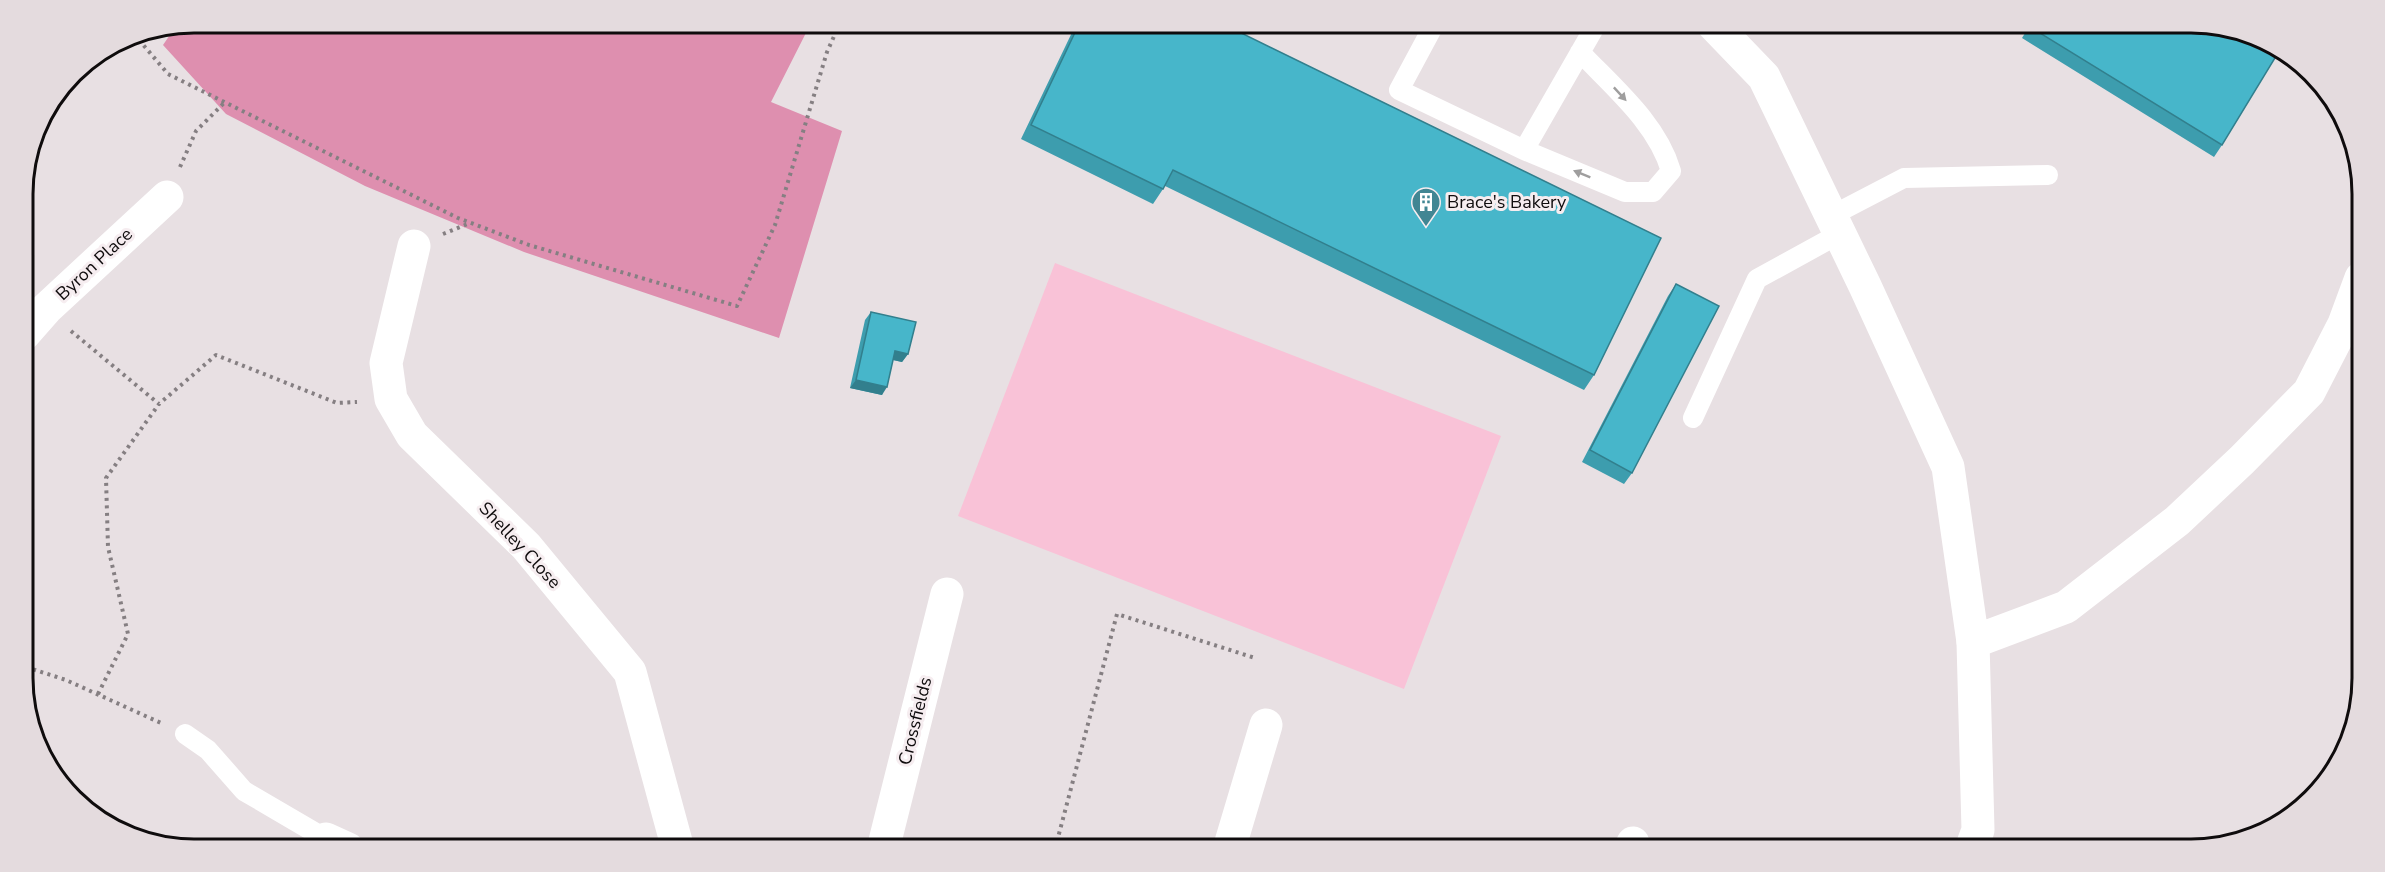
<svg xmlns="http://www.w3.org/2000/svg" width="2385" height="872" font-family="'Nunito Sans',sans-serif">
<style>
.green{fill:#f9c2d7}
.forest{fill:#de8faf}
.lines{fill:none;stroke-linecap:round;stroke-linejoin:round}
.path{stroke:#857f82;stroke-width:4;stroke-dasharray:3 4.5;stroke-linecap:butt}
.lane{stroke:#fff;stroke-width:20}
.street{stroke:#fff;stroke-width:33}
.secondary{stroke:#fff;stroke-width:33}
.wall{fill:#3d9dae}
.shaded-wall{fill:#327f8d}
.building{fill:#47b6ca;stroke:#327f8d;stroke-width:1.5}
.oneway{fill:#9f9e9e}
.labels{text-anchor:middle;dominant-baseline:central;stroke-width:6;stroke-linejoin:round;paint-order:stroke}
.poi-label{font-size:18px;fill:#0f0c0d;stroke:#f6edf0;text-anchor:start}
.street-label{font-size:18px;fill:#0f0c0d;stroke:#f6edf0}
.rim{fill:none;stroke:#0f0c0d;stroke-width:3}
</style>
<rect width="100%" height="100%" fill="#e8e0e3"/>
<path class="green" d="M1055 263 1501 436 1404 689 958 516Z"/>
<path class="forest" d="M194 23H811L771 102 842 131 779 338 524 252 365 186 226 114 163 45 176 26Z"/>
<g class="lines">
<path class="path" d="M134 34 168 74 458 218 529 245 737 306 775 225 827 52 840 23
M180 167 196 131 225 102
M443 234 470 223
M71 331 159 404 216 355 337 403 357 402
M26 667 66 680 161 723
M98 694 128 634 108 547 106 478 159 404
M1055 849 1117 614 1255 658"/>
<path class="lane" d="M1435 23 1399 90 1524 150 1597 23
M1524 150 1625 192H1653L1671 171C1657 123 1613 87 1580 52
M1831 216 1904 178 2048 175
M1693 418 1757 279 1839 234
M185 734 208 750 244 791 326 839"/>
<path class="street" d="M1712 23 1764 77 1865 286 1948 467 1973 642 2066 607 2177 521 2242 460 2309 392 2344 324 2361 278
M414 246 386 363 391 399 412 435 526 546 630 672 678 849
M24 334 46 309 167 197
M326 839 348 849
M883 849 947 594
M1229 849 1266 725
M1630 849 1633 843"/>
<path class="secondary" d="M1971 849 1978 830 1973 642"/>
</g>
<path class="wall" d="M1077 22H1241L1237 31 1594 375 1584 390 1165 186 1153 204 1021 139Z
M2032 22H2191L2222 145 2214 157 2022 38Z
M1676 284 1632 473 1624 484 1582 462 1668 296Z
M871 312 908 354 902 362 893 360 882 395 850 388 865 320Z"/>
<path class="shaded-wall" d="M895 351 908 354 902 362 889 359Z
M856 380 887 387 882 395 850 388Z"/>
<path class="building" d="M1080 22H1241L1237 31 1661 238 1594 375 1173 170 1163 189 1031 125Z
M2033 22H2191L2246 32 2278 53 2222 145 2030 27Z
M1676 284 1719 306 1632 473 1590 450Z
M871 312 916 322 908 354 895 351 887 387 856 380Z"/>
<defs><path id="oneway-solid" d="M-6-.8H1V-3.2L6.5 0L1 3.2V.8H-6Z" transform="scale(1.5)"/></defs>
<g class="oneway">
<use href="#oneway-solid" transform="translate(1620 94) rotate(47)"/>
<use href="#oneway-solid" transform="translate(1582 174) rotate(-158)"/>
</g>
<defs>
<g id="building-pin" transform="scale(1.5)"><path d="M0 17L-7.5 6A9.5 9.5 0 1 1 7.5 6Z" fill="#418693" stroke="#f6edf0"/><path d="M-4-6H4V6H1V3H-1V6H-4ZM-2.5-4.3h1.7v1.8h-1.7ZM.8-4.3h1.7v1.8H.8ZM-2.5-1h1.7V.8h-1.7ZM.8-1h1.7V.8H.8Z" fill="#fff"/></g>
</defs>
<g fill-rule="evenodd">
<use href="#building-pin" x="1426" y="202"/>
</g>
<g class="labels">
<g class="poi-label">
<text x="1447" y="202">Brace's Bakery</text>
</g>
<g class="street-label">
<text transform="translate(94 264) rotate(-43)">Byron Place</text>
<text transform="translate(520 545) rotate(47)">Shelley Close</text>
<text transform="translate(915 721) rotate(-76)">Crossfields</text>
</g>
</g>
<path d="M0 0H2385V872H0ZM194 33H2191A161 161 0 0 1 2352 194V678A161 161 0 0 1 2191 839H194A161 161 0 0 1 33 678V194A161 161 0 0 1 194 33Z" fill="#e4dbde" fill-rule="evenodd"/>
<path class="rim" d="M194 33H2191A161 161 0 0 1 2352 194V678A161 161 0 0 1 2191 839H194A161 161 0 0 1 33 678V194A161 161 0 0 1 194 33Z"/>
</svg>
